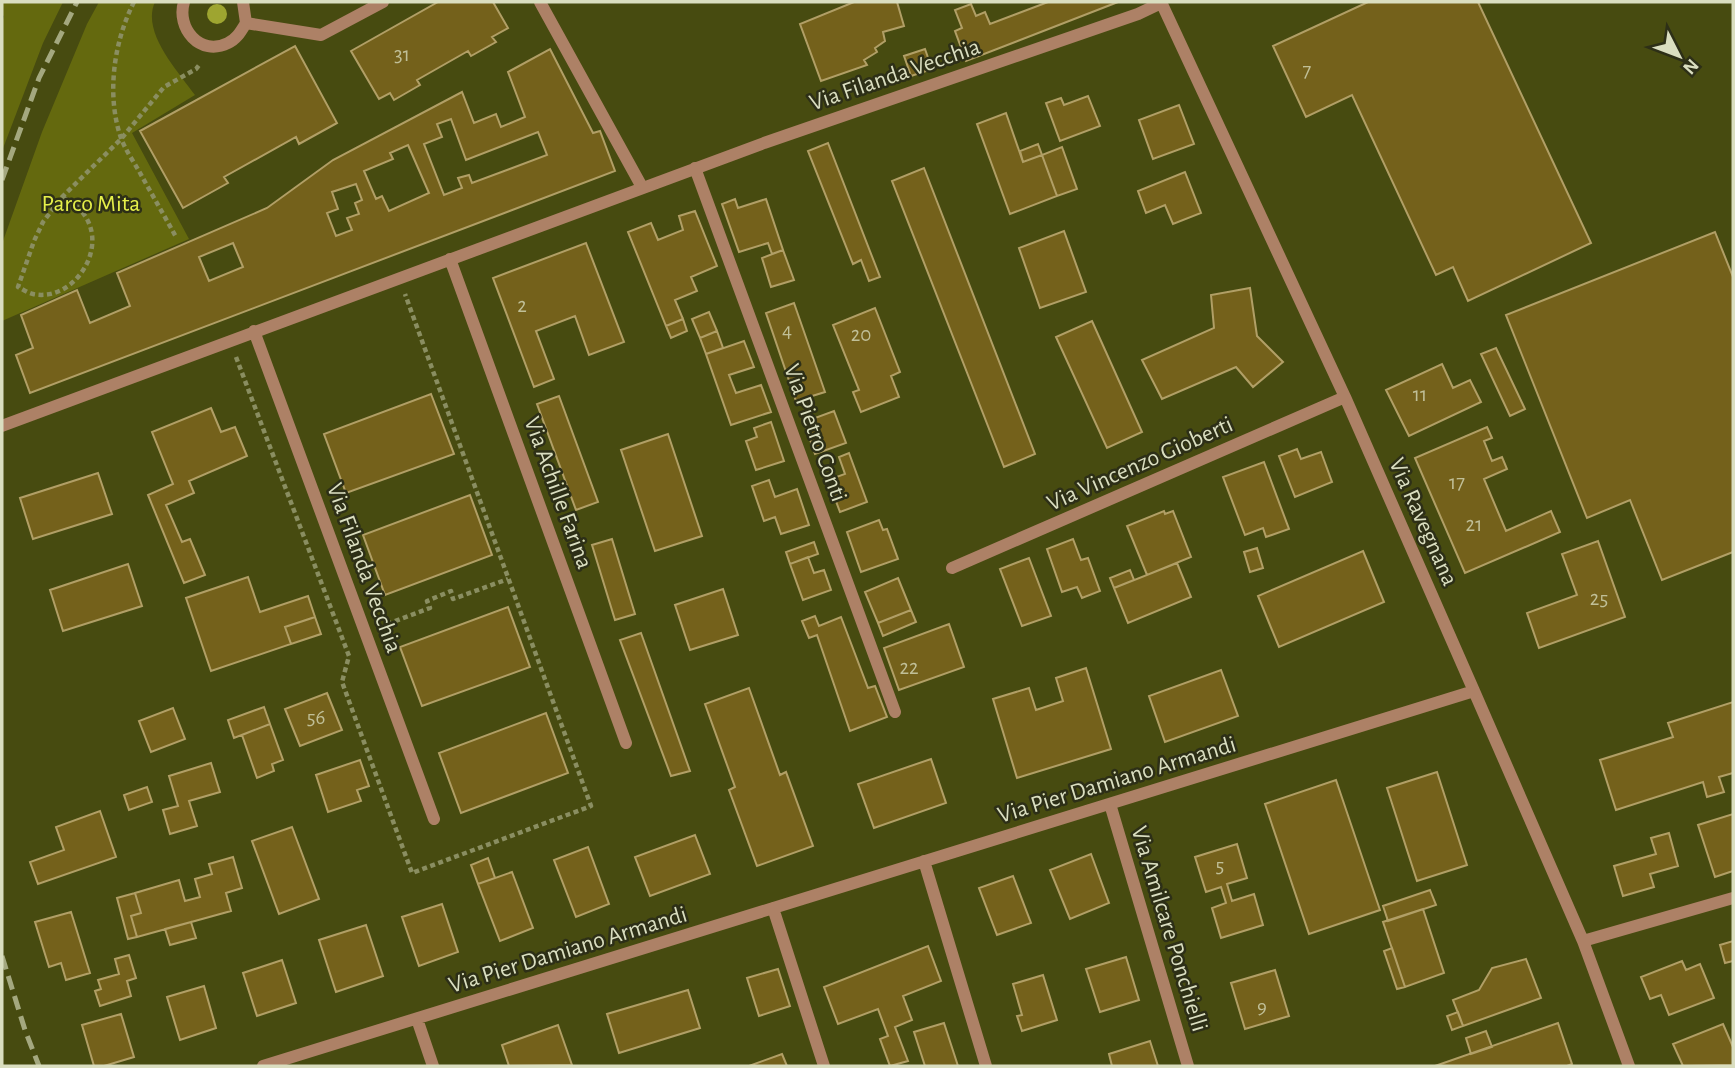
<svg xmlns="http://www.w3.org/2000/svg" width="1735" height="1068" font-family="'Alegreya Sans',sans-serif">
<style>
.green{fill:#64690e}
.building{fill:#74611b;stroke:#b19f66;stroke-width:2;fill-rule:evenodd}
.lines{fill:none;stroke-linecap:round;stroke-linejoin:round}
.path{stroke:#8a8e61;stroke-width:4.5;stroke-dasharray:5 3.5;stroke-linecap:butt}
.minor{stroke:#ad8166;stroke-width:12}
.rail{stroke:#a4a87f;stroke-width:5;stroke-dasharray:14 7;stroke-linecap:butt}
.tree{fill:#9ea530}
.labels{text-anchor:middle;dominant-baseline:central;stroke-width:5;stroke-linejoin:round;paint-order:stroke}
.number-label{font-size:21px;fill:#c0bf97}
.street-label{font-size:24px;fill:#dadec0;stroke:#2d2f17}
.park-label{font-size:24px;fill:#e5ef4a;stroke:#2d2f17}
</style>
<rect width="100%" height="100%" fill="#474b10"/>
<path class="green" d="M2 2H63L43 43 2 151V23L4 16 2 15Z
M99 2H155C141 32 178 71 195 95L132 133 189 239 2 321 3 241 42 132 87 24Z"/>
<path class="building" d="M438 2H493L508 28 492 37 496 42 471 56 468 51 417 80 420 85 394 100 390 93 379 99 351 51Z
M897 2 904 26 883 32 885 41 875 48 877 52 864 60 867 65 821 81 800 24 854 2Z
M1048 2H1118L966 61 955 31 962 28 955 10 971 4 976 16 985 12 990 24Z
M1368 2H1478L1591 243 1468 301 1453 267 1436 275 1352 95 1306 117 1273 46Z
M295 46 337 123 299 144 296 137 224 177 228 183 183 208 140 131Z
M550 49 593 133 600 131 615 171 30 393 16 355 33 348 21 315 77 290 90 323 130 306 117 273 267 208 333 160 462 92 474 123 496 114 501 127 525 117 508 72ZM451 119 466 160 538 132 547 155 472 183 469 175 458 178 462 188 444 195 424 144 442 137 437 124ZM408 145 429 193 389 211 382 196 376 199 364 171 393 159 390 153ZM356 184 362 200 355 203 359 214 347 218 352 230 336 236 327 213 338 209 332 192ZM233 243 243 267 209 281 199 257Z
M925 49 932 69 911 76 904 56Z
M1088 96 1100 126 1060 141 1046 103 1061 98 1064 105Z
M1179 105 1194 144 1153 159 1139 120Z
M1006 113 1023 162 1042 155 1057 196 1010 214 977 124Z
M828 143 880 277 869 281 861 260 853 264 808 151Z
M1038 144 1042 155 1023 162 1020 151Z
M1062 147 1077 189 1057 196 1042 155Z
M924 168 1035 454 1004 467 892 181Z
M1185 172 1201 213 1173 224 1165 205 1146 213 1138 191Z
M735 199 738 208 766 199 783 250 772 254 768 243 739 252 722 204Z
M695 211 717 266 691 277 697 291 675 300 683 319 666 326 628 232 651 223 658 240 683 230 679 216Z
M1064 231 1086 292 1040 308 1019 248Z
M1715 232 1733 277V552L1662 580 1630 500 1587 518 1506 315Z
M586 243 624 342 589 355 575 316 536 331 554 379 534 387 493 278Z
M783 250 794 280 771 287 762 258Z
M1250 288 1257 336 1283 362 1253 387 1236 367 1162 399 1142 360 1214 328 1211 295Z
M794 303 825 392 796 401 766 313Z
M875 308 900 372 891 376 899 397 861 412 853 392 859 390 833 325Z
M709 312 717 331 700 338 692 319Z
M683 319 687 331 671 338 666 326Z
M1092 321 1142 432 1107 448 1056 337Z
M717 331 723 348 706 354 700 338Z
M744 341 754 367 729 375 736 393 761 385 771 412 731 425 706 354Z
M1496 348 1525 409 1510 416 1481 354Z
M1442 364 1453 388 1470 380 1481 402 1409 436 1386 390Z
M431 394 454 454 346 493 324 434Z
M559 396 598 502 576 510 537 404Z
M211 408 221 432 235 427 247 456 189 481 194 493 166 505 182 542 190 539 205 575 184 583 148 495 173 484 152 432Z
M834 411 846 443 815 454 804 422Z
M771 422 784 461 756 470 746 441 757 437 754 428Z
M1487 427 1492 438 1484 441 1492 461 1502 457 1507 469 1484 479 1506 531 1551 511 1560 532 1465 573 1415 458Z
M668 434 702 536 655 551 621 450Z
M1297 449 1301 459 1321 452 1332 482 1295 497 1279 456Z
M849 453 867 502 840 512 828 480 845 474 839 457Z
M1264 462 1289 529 1266 537 1263 528 1245 535 1223 477Z
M98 473 112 514 33 539 20 498Z
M769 480 775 497 797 489 809 525 781 534 775 517 764 521 752 486Z
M470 495 492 555 385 595 363 535Z
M1164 511 1165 514 1173 511 1191 557 1147 575 1127 526Z
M879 520 883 530 887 529 898 559 861 572 847 532Z
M612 539 635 614 615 620 592 545Z
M1073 539 1081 560 1088 558 1100 591 1082 598 1077 587 1062 592 1047 549Z
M1598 541 1625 617 1539 648 1527 613 1577 595 1562 554Z
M814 542 818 554 790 564 786 552Z
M1257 548 1263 568 1250 572 1244 552Z
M1363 551 1384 602 1279 647 1258 596Z
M808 557 814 573 824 570 831 590 803 600 790 564Z
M1029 558 1051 616 1022 626 1000 569Z
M1177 563 1191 597 1128 623 1114 588Z
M128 564 142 606 63 631 50 590Z
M1130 570 1134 580 1114 588 1110 578Z
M248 577 260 612 308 596 315 617 285 627 291 644 211 671 186 598Z
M898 578 911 610 878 623 865 592Z
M723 589 738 635 690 650 675 605Z
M508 607 530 667 422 706 400 647Z
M911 610 916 622 883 636 878 623Z
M815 616 819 626 841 617 868 688 875 686 887 717 850 731 817 635 809 638 802 621Z
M315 617 321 634 291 644 285 627Z
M949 624 964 667 899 690 884 648Z
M641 633 690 771 671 776 620 640Z
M1086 668 1111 749 1017 778 993 699 1029 688 1036 710 1063 701 1056 678Z
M1221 670 1238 716 1165 742 1149 696Z
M749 688 780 775 786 772 813 846 757 866 729 790 735 787 705 704Z
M327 693 342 730 300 746 285 709Z
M1733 702V773L1719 777 1724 792 1707 797 1703 782 1616 810 1600 760 1673 737 1668 723Z
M264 707 270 724 234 738 228 720Z
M173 708 185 739 151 752 139 721Z
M546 713 568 773 461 813 439 753Z
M270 724 283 760 272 764 274 771 257 778 242 735Z
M931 759 946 803 874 828 858 784Z
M360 760 369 786 357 790 361 801 328 812 316 775Z
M211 763 220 792 189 801 197 826 170 834 163 810 178 806 169 776Z
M1437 772 1467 865 1417 881 1387 788Z
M1336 780 1380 910 1309 934 1265 804Z
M147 787 152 802 129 810 124 795Z
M100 811 116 857 38 884 30 862 64 850 56 827Z
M1733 814V871L1715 877 1698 825Z
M292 827 319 899 279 914 252 841Z
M1669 833 1678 866 1650 874 1654 887 1623 896 1614 866 1656 854 1651 838Z
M695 835 710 874 650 896 635 857Z
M1237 844 1247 878 1227 884 1232 901 1254 894 1263 925 1221 938 1212 908 1226 903 1221 887 1206 892 1195 857Z
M588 847 609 904 576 917 554 860Z
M1091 854 1109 903 1070 919 1050 870Z
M233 857 242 888 226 893 231 911 137 937 131 916 141 913 135 893 179 880 185 901 200 897 195 879 212 874 209 864Z
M488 858 495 878 478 884 471 865Z
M512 872 533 928 500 941 478 884Z
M1013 876 1031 923 997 935 979 888Z
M1430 890 1436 905 1388 921 1383 906Z
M135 893 141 913 131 916 137 937 128 939 117 898Z
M442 904 458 952 419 966 402 917Z
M1423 909 1444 973 1405 987 1383 922Z
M71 912 90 973 66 980 61 963 49 967 35 922Z
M191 922 196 938 170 945 165 929Z
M366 925 383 976 336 992 319 940Z
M1733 941V961L1725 963 1720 945Z
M928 946 941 981 903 996 912 1020 895 1027 908 1061 890 1066 880 1039 888 1036 878 1009 838 1024 824 987Z
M1392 948 1405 987 1397 989 1384 951Z
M129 955 136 978 127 981 131 996 100 1006 95 991 101 989 98 980 119 974 115 959Z
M1126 957 1139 1000 1100 1012 1086 969Z
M1526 959 1541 998 1463 1026 1453 1000 1479 990 1492 968Z
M282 960 296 1003 257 1016 243 973Z
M1682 961 1686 970 1700 964 1714 998 1669 1015 1661 995 1650 999 1641 977Z
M778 969 790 1006 759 1016 747 978Z
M1275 970 1289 1016 1245 1029 1231 983Z
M1043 975 1057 1020 1022 1031 1017 1016 1022 1015 1013 984Z
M204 986 216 1028 180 1040 167 997Z
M688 990 700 1028 619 1053 607 1014Z
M1458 1012 1463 1026 1452 1030 1447 1016Z
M121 1014 134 1057 104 1066H94L82 1025Z
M944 1023 958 1066H925L914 1032Z
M1558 1023 1572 1064 1567 1066H1435Z
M1723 1024 1733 1047V1065L1683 1066 1673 1044Z
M558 1025 572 1065 509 1066 502 1045Z
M1486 1031 1492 1047 1471 1054 1466 1038Z
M1150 1041 1158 1066H1112L1109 1054Z
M782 1054 787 1066H749Z"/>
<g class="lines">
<path class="path" d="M134 2C114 41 106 95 121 138 125 149 133 161 139 171 151 193 164 215 176 237
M62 197C123 226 81 304 33 294 28 293 22 289 18 287L34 241 43 222 62 197 121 139 164 87 196 69 200 64
M236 357 349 656 342 682 412 873 591 806 405 294
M387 624 430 608 427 601 451 591 453 599 508 579"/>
<path class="minor" d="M184 2C176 28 200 57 228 43 237 39 241 31 246 23L243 2
M540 2 642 187
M1161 2 1345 397 1474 691 1583 941 1629 1066
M246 23 321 35 383 2
M695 168 895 712
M450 259 626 743
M254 331 434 819
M2 426 764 143 1138 14 1161 3
M952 568 1345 397
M1110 804 1188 1066
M924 861 986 1066
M773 908 824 1066
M1583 941 1733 898
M417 1019 433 1066
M263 1066 1474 691"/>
<path class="rail" d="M2 180 39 78 77 2
M2 956 25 1030 39 1066"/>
</g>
<circle class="tree" cx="217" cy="14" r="10"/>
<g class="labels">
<g class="number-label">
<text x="402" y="54">31</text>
<text x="1307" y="70">7</text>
<text x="522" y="305">2</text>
<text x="787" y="330">4</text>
<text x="861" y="334">20</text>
<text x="1420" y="394">11</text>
<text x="1457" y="482">17</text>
<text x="1474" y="524">21</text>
<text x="1599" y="598">25</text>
<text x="909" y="667">22</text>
<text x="316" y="717">56</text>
<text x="1220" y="865">5</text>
<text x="1262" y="1006">9</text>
</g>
<g class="street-label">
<text transform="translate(895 75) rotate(-19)">Via Filanda Vecchia</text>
<text transform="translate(815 433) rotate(70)">Via Pietro Conti</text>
<text transform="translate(1140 464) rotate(-24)">Via Vincenzo Gioberti</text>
<text transform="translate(558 493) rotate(70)">Via Achille Farina</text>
<text transform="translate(1423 522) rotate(66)">Via Ravegnana</text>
<text transform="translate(364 568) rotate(70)">Via Filanda Vecchia</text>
<text transform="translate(1117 780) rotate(-17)">Via Pier Damiano Armandi</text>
<text transform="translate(1169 929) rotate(73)">Via Amilcare Ponchielli</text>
<text transform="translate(568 950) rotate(-17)">Via Pier Damiano Armandi</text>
</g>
<g class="park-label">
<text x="91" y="204">Parco Mita</text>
</g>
</g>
<rect width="1735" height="1068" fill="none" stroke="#dadec0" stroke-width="7"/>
<g transform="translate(1679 56) rotate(132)" stroke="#2d2f17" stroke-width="5" paint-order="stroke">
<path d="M0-5L12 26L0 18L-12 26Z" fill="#dadec0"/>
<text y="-10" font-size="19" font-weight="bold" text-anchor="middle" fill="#dadec0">N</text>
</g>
</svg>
